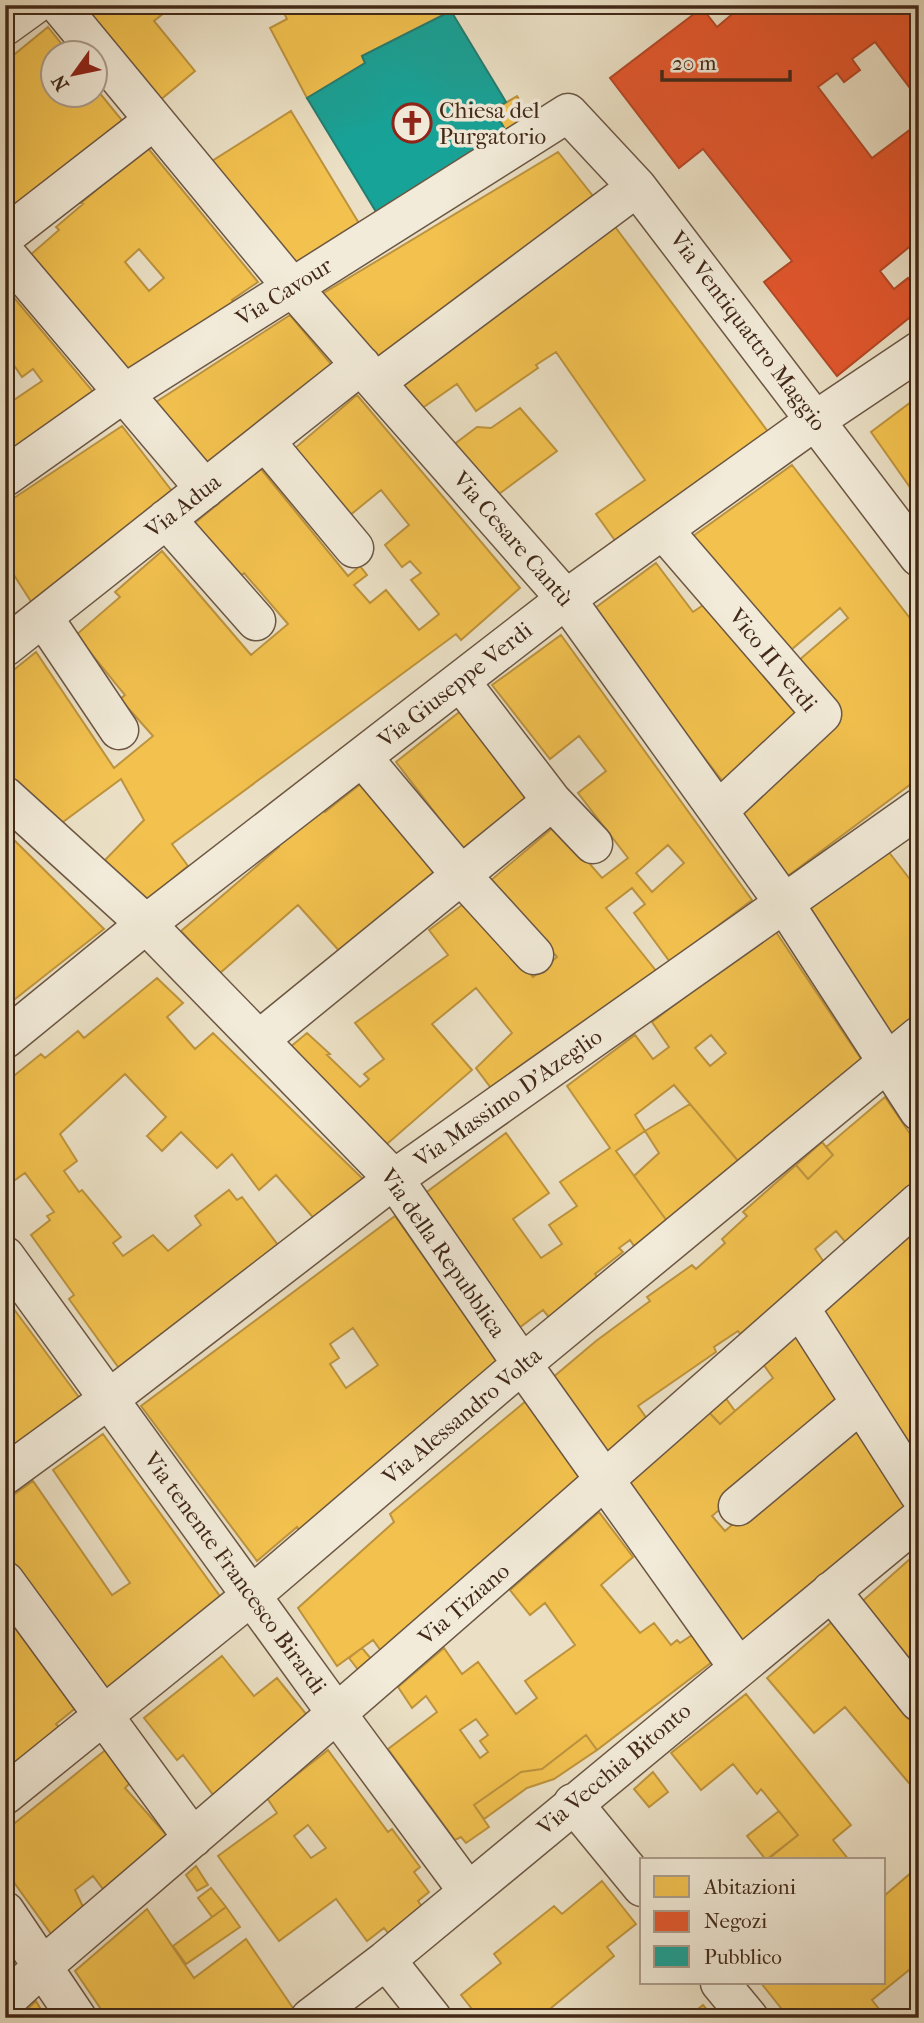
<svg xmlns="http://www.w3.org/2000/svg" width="924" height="2023" font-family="'IM FELL French Canon',serif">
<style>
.homes{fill:#f2c14e;stroke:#bd933e;stroke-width:2;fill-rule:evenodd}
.shops{fill:#e4572e;stroke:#b34927;stroke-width:2}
.public{fill:#17a398;stroke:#247e72;stroke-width:2}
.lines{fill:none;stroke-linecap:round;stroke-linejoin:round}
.minor-casing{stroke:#6c5743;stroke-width:41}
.minor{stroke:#f2ebd9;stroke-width:38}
.labels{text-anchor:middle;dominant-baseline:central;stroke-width:7;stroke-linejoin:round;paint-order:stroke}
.poi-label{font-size:23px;fill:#422918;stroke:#f2ebd9;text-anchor:start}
.street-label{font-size:23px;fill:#422918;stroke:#f2ebd9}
</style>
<rect width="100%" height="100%" fill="#ebe0c5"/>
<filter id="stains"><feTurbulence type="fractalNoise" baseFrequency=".00286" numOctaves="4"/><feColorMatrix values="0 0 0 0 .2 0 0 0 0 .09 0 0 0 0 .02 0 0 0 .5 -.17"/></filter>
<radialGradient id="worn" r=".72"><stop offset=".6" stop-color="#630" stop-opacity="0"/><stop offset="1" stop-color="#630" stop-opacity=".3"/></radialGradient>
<path class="homes" d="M80 5H174L154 21 195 71 159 101Z
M280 5H463L362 56 365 63 307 98 270 28 287 19Z
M48 27 68 52H52V94H94V86L125 124 5 216V62Z
M517 96 532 120 508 135 494 110Z
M291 111 360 225 297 265 212 161Z
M147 147 258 282 232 300 236 304 132 374 29 256 59 230 56 227 83 204 81 203ZM139 249 164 278 149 291 125 262Z
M558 152 601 206 384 364 322 294Z
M613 224 772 437 624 553 596 514 645 480 556 352 536 365 538 368 476 411 457 384 421 409 397 380Z
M5 287 95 394 5 462V406L42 381 33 369 22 377 11 361 5 366Z
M290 315 336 370 210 470 156 402Z
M357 395 520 588 461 640 456 634 172 844 188 866 143 904 105 860 144 820 121 779 59 825 5 774V677L36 652 114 768 153 736 120 699 125 695 76 635 120 597 115 592 162 551 251 655 288 624 244 573 236 579 191 526 261 469 348 576 360 566 367 575 354 585 370 603 386 590 419 630 439 614 411 580 421 573 410 561 402 567 385 545 409 525 381 490 349 516 294 449Z
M919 396V500L871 432Z
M520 408 557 451 495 497 452 446 477 427 491 428Z
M122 426 175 495 37 611 5 561V504Z
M792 465 919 630V778L785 878 739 809 836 719 791 667 848 618 840 608 784 656 689 539Z
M656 563 693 612 709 601 801 717 727 787 591 611Z
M561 635 752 900 670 962 634 913 645 904 632 888 606 908 657 972 494 1092 476 1068 512 1033 476 988 432 1024 472 1070 387 1144 289 1048 307 1033 330 1054 327 1055 360 1087 369 1079 364 1074 384 1059 355 1023 448 955 429 930 466 902 533 977 557 957 490 881 556 825 602 878 628 858 578 793 606 771 579 736 550 759 492 685ZM668 845 684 863 652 892 636 873Z
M462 710 531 797 466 853 396 762Z
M363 782 438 872 342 954 298 905 220 973 181 931 279 847 276 844 321 807 325 812Z
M5 831 104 929 5 1007Z
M888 851 919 891V1019L893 1041 804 911Z
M774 929 861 1059 860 1066 739 1162 674 1085 635 1115 645 1131 616 1151 667 1221 634 1246 630 1240 619 1248 623 1252 595 1274 599 1279 552 1321 543 1310 515 1331 420 1197 506 1133 549 1193 513 1219 541 1258 562 1244 549 1225 577 1206 560 1182 610 1148 567 1086 635 1035 653 1059 669 1047 652 1022ZM711 1035 726 1053 710 1066 695 1048Z
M157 978 183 1003 167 1017 195 1049 213 1033 368 1184 317 1222 276 1175 259 1190 232 1154 217 1168 181 1132 162 1151 147 1136 166 1117 125 1074 60 1134 77 1161 64 1171 79 1192 82 1190 121 1237 113 1243 123 1256 153 1235 168 1251 201 1225 195 1216 229 1190 237 1200 242 1197 281 1249 121 1371 69 1299 74 1295 31 1235 50 1220 47 1216 54 1212 25 1173 5 1187V1083L41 1054 45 1058 78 1031 84 1038Z
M885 1097 919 1147V1182L847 1244 836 1231 815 1249 826 1265 746 1342 738 1331 714 1347 716 1352 638 1406 650 1423 610 1458 551 1379 596 1341 650 1301 647 1297 692 1265 696 1269 725 1243 722 1239 747 1216 743 1212 796 1165 808 1179 833 1155 826 1147Z
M690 1104 739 1162 667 1221 634 1176 659 1153 645 1131Z
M822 1142 833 1155 808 1179 796 1165Z
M395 1216 499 1364 301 1532 297 1527 257 1561 141 1406ZM353 1328 378 1365 346 1388 330 1364 339 1358 330 1344Z
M919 1219V1469L818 1310Z
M5 1297 81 1400 5 1452Z
M796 1329 843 1402 712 1516 725 1531 852 1420 909 1508 743 1648 622 1481 705 1408 720 1424 773 1378 761 1361Z
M722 1393 735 1411 720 1424 705 1408Z
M526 1401 588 1479 384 1655 373 1640 337 1666 298 1608 394 1522 390 1514Z
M103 1434 222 1599 102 1695 5 1563V1501L33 1481 112 1595 130 1583 53 1470Z
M599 1512 633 1557 601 1585 640 1633 654 1623 671 1645 677 1640 680 1643 692 1635 712 1662 597 1750 586 1735 542 1769 521 1772 474 1805 489 1827 466 1843 461 1837 455 1840 388 1749 437 1712 426 1696 412 1708 398 1687 444 1648 462 1674 478 1662 516 1714 537 1698 525 1681 575 1645 545 1603 530 1615 510 1590ZM476 1719 488 1735 480 1741 488 1752 480 1758 460 1730Z
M919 1551V1677L858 1605Z
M5 1615 78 1706 56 1724 60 1728 5 1776Z
M834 1620 919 1721V1795L845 1707 814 1733 767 1678Z
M362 1648 373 1661 359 1671 349 1658Z
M222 1656 254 1696 277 1678 311 1720 217 1800 183 1755 177 1760 144 1718Z
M746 1694 851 1825 833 1840 849 1860H767L798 1835 761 1789 757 1794 733 1764 701 1790 671 1753Z
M586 1735 597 1750 554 1779 527 1788 484 1819 474 1805 521 1772 542 1769Z
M108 1748 131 1782 125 1788 170 1839 106 1893 93 1876 75 1890 85 1911 54 1938 5 1870V1831Z
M328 1750 388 1832 392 1829 420 1867 414 1872 429 1892 418 1901 423 1908 388 1933 384 1928 367 1941 336 1899 279 1941 218 1856 277 1813 267 1798ZM308 1825 326 1848 311 1858 294 1836Z
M653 1772 668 1792 649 1807 634 1789Z
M779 1811 798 1835 766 1860 747 1836Z
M196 1866 208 1885 197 1891 186 1875Z
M919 1866V1962L872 2000 879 2009 868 2018H789L761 1983H884V1896Z
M602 1881 636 1924 607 1947 614 1956 539 2018H528L526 2015 522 2018H479L461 1995 501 1963 494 1954 554 1906 562 1914Z
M211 1888 226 1907 212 1917 198 1898Z
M226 1907 240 1927 186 1964 173 1946Z
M147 1909 194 1978 246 1939 293 2008 281 2018H107L75 1971Z
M36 2001 46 2018H18Z
M703 2005 714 2018H687Z"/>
<path class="shops" d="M743 5H919V100L875 42 852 59 860 70 844 82 837 73 818 87 872 158 919 123V239L880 271 894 289 908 278 919 291V310L837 376 764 282 792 261 703 149 679 168 610 78 702 8 717 27Z"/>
<path class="public" d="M451 11 506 102 494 110 508 135 378 215 307 98 365 63 362 56Z"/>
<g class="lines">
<g class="minor-casing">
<path id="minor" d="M59 5 292 287 566 599 784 903 919 1111
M5 26 34 5
M5 236 153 121
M5 253 205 489
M376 382 637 187
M265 441 354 548
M5 477 111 402 568 113 637 187 919 557
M166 519 256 621
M664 531 822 714 718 811
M43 617 119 730
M5 647 361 365
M460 681 552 801 593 844
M362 757 461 875 534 955
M5 796 146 924 394 1179 522 1364 738 1667
M5 1039 146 924 566 599 816 420 919 351
M259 1040 552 801
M5 1256 337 1714 467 1890
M800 1308 919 1494
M5 1475 109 1399 394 1179 919 808
M738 1506 861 1403
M5 1581 193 1838
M831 1591 919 1702
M5 1795 251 1596 522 1364 919 1036
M573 1803 642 1887
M5 1911 77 2018
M386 1960 432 2018
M720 1983 749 2018
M5 2001 43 1966C338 1714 629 1460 919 1202
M310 2018 386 1960 919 1519"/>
</g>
<use href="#minor" class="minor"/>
</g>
<defs>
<g id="church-ring" transform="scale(2.0125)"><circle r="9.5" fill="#f2ebd9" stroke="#8f2418" stroke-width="1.5"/><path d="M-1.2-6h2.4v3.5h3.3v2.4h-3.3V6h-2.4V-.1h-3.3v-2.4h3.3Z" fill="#8f2418"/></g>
</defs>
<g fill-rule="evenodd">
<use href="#church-ring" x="412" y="123"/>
</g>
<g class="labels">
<g class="poi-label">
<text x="439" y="110">Chiesa del<tspan x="439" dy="26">Purgatorio</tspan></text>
</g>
<g class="street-label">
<text transform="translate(284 292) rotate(-32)">Via Cavour</text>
<text transform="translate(748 331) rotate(53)">Via Ventiquattro Maggio</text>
<text transform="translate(183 506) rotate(-38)">Via Adua</text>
<text transform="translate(513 539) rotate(49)">Via Cesare Cantù</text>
<text transform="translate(773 660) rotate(51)">Vico II Verdi</text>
<text transform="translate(455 685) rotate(-38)">Via Giuseppe Verdi</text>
<text transform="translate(508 1098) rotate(-35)">Via Massimo D'Azeglio</text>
<text transform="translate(443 1253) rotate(55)">Via della Repubblica</text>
<text transform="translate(462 1416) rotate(-40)">Via Alessandro Volta</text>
<text transform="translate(235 1573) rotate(54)">Via tenente Francesco Birardi</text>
<text transform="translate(464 1604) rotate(-41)">Via Tiziano</text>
<text transform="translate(614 1769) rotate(-40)">Via Vecchia Bitonto</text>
</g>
</g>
<rect width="924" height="2023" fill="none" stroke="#ebe0c5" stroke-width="28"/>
<rect x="7" y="7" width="910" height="2009" fill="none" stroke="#422918" stroke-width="3.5"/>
<rect x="14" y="14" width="896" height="1995" fill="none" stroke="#422918" stroke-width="2"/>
<rect x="640" y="1858" width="245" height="126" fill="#f2ebd9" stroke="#ac9d8c" stroke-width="2"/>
<rect x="654" y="1876" width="35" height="21" fill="#f2c14e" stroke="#ac9d8c" stroke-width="2"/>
<text x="704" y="1894" font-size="21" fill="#422918">Abitazioni</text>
<rect x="654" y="1911" width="35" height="21" fill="#e4572e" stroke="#ac9d8c" stroke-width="2"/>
<text x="704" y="1928" font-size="21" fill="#422918">Negozi</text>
<rect x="654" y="1946" width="35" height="21" fill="#17a398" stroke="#ac9d8c" stroke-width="2"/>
<text x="704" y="1964" font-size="21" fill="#422918">Pubblico</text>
<g transform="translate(74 74) rotate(237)"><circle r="33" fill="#f2ebd9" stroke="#ac9d8c" stroke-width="2"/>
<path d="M0-5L12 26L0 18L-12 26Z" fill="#8f2418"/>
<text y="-10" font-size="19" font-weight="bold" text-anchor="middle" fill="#422918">N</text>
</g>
<path d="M662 70v10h128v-10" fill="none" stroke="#422918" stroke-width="3.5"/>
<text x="672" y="70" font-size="21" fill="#422918" stroke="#f2ebd9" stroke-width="5" paint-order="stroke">20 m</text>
<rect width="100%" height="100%" filter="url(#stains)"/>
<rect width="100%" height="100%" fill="url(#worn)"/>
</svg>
